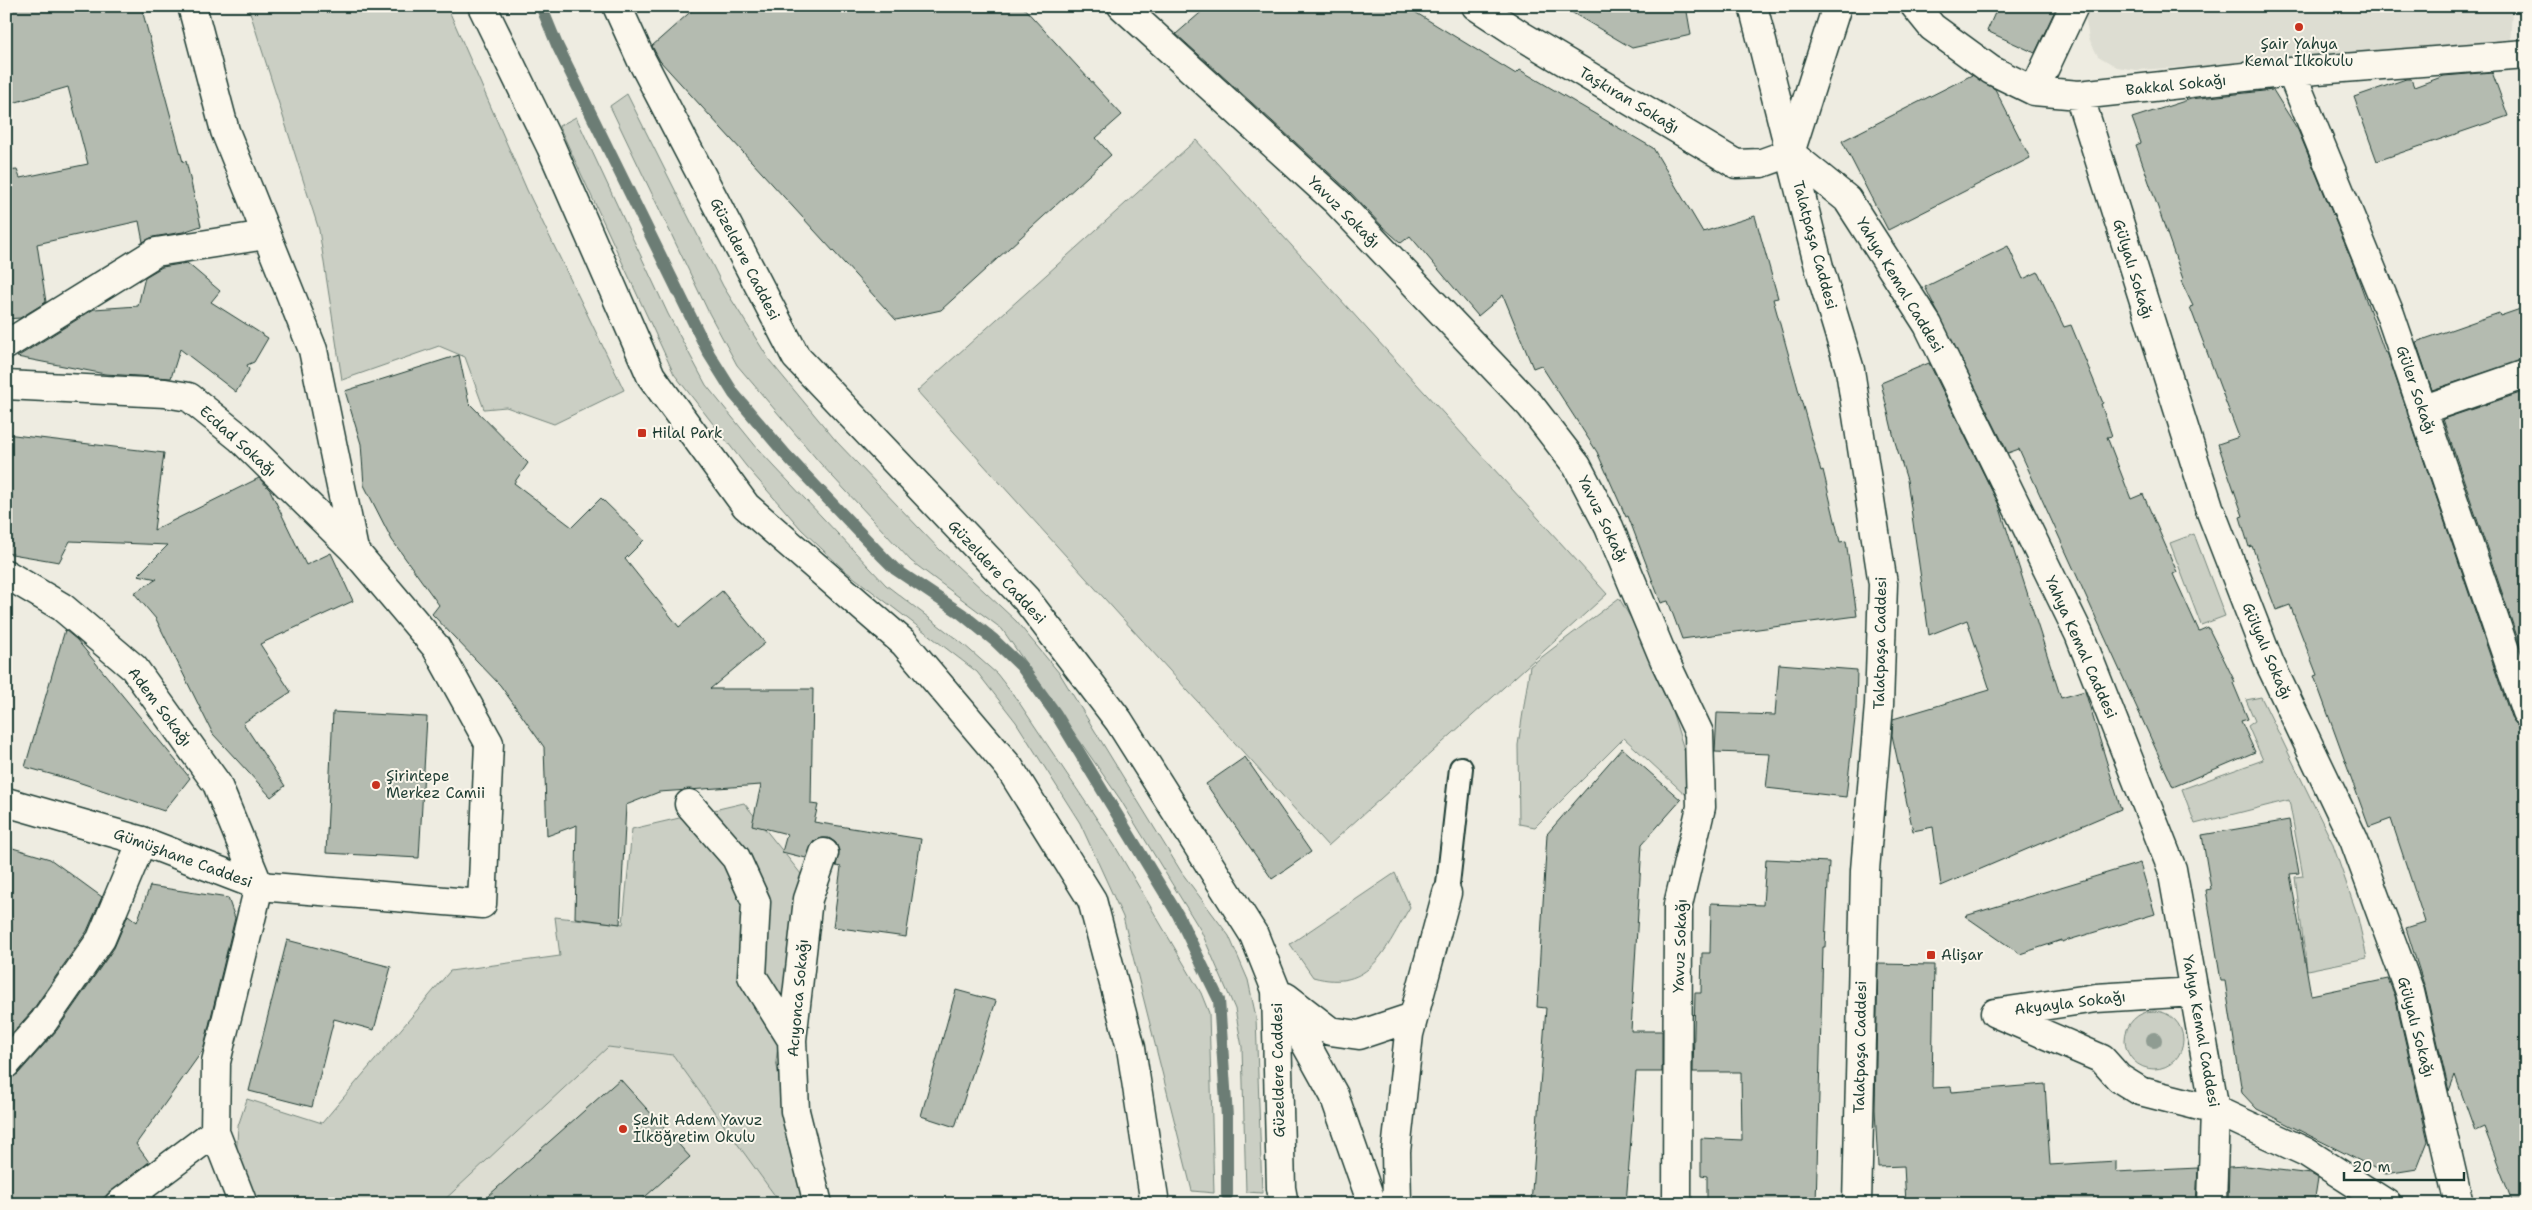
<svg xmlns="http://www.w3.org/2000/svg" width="2532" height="1210" font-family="'Shantell Sans',sans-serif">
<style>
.built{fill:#ddddd2}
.green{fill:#cbcfc4;stroke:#75867c}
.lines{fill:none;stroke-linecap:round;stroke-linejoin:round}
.stream{stroke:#6c7d74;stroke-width:12}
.building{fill:#b4bbb0;stroke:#1f3d34}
.lane-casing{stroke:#1f3d34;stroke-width:26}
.street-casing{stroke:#1f3d34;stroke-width:31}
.secondary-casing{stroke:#1f3d34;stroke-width:31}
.lane{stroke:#fbf7ec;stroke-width:22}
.street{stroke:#fbf7ec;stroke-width:28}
.secondary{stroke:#fbf7ec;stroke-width:28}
.tree{fill:#8f9c92}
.poi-dot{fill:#c8321e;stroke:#fbf7ec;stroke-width:2}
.labels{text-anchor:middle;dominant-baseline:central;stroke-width:4;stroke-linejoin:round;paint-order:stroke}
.poi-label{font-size:15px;fill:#1f3d34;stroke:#fbf7ec;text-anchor:start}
.street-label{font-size:15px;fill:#1f3d34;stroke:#fbf7ec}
</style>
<rect width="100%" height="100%" fill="#eeece1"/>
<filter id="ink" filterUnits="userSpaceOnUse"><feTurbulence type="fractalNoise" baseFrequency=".02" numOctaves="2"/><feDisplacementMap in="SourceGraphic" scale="10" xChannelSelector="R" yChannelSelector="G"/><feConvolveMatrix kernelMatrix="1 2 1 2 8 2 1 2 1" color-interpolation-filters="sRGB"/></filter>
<g filter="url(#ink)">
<path class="built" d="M2089 6H2526L2512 8 2510 48 2136 70 2117 67 2098 56 2089 39 2085 16Z
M608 1047 673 1055 781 1204H440Z"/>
<path class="green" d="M248 6H447L527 190 624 390 554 424 506 407 484 409 465 357 439 346 342 380 319 230Z
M627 94 723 286 770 361 837 442 940 550 1016 621 1060 674 1182 873 1229 936 1248 980 1256 1017 1262 1193 1246 1192 1242 1047 1235 1009 1201 931 1120 799 1002 629 911 561 820 463 737 365 709 313 610 106Z
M576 117 668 314 706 385 758 449 886 585 963 644 997 674 1018 701 1115 846 1201 993 1209 1013 1214 1193 1192 1191 1123 917 1080 823 1016 722 977 672 843 569 801 529 746 466 674 374 559 126Z
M1196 140 1607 594 1328 846 917 391Z
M2194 534 2225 616 2201 625 2170 543Z
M1619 598 1657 663 1686 756V795L1624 738 1535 827 1519 824 1518 745 1530 666Z
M2261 697 2332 842 2357 914 2367 958 2307 970 2295 877 2303 876 2289 800 2195 824 2182 789 2263 760 2248 726 2255 721 2246 700Z
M744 803 801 874 776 1061 803 1204H781L673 1055 608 1047 440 1204H255L236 1159 238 1126 247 1099 322 1123 450 971 560 956 555 917 623 924 632 829Z
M1395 873 1410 907C1385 949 1371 993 1313 977L1290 944Z
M2125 1040a29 29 0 1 1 58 0a29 29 0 1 1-58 0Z"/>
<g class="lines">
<path class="stream" d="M541 6 557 45 709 354 734 394 786 455 883 557 895 569 962 614 994 640 1021 666 1056 714 1178 915 1219 1000 1227 1117V1195"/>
</g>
<path class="building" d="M6 6H141L183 162 186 161 201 226 183 232 153 237 143 242 139 221 37 244 46 302 20 318 6 319V171L17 170 20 178 88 164 68 87 6 105Z
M697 6H1022L1122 115 1096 138 1111 155 941 310 896 320 660 61 652 46Z
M1213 6H1405L1516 74 1520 70 1653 148 1703 232 1755 216 1778 298 1773 299 1821 471 1823 470 1840 542 1846 541 1857 616 1682 639 1668 601 1661 603 1628 516 1626 517 1597 452 1541 365 1533 368 1503 295 1478 316 1410 236 1401 243 1383 227 1348 190 1176 34 1207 7Z
M1561 6H1686L1691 35 1632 48Z
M1998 6H2057L2035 53 1987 31Z
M2492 72 2508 116 2377 161 2354 97 2406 79H2411L2414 87 2444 76Z
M1972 75 1995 89 2030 158 1888 230 1842 141Z
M2273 90 2298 130 2352 261 2385 353 2387 352 2511 717 2516 724 2526 727V1204H2513L2484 1127 2475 1131 2455 1075 2449 1091 2425 988 2406 928 2425 922 2391 819 2369 827 2314 676 2317 675 2290 605 2276 610 2252 546 2249 547 2240 517 2243 516 2218 444 2239 437 2190 307 2193 306 2181 281 2183 279 2136 145 2141 143 2132 118 2191 99Z
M2008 246 2023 279 2038 272 2064 327 2071 325 2103 403 2101 404 2112 436 2107 437 2131 499 2143 494 2177 572 2173 574 2199 631 2208 627 2235 682 2233 683 2248 719 2241 721 2255 752 2173 787 2019 449 2008 453 1925 287Z
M187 263 220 291 211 302 268 338 254 362 247 365 249 370 236 392 180 349 171 378 105 374 17 357 94 309 138 306 145 277 162 267Z
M2526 307V359L2432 390 2416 342 2499 313 2500 316Z
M459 355 469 403 528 463 514 483 572 527 601 498 644 540 625 559 679 627 722 591 765 643 710 689H813L811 804 818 805 814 822 921 839 906 937 833 927 841 867 836 866 839 851 836 843 829 838H822L814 841 806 858 782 852 787 834 752 825 761 785 659 792 626 805 620 924 575 918 577 825 547 836 544 747 500 685 432 614 439 605 392 540 364 485 361 444 345 391Z
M1929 363 1999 505 2061 698 2085 691 2121 809 1941 886 1933 827 1913 831 1892 735 1893 719 1990 690 1967 620 1929 635 1907 480 1895 442 1881 383Z
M2526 391V663L2443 419Z
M6 434 164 453 154 530 259 478 270 490 306 565 331 553 353 601 260 644 291 692 243 723 285 786 271 797 213 734 156 619 134 593 157 579 138 575 168 545 70 541 59 562 6 553Z
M65 630 77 640 190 778 164 811 72 780 25 767Z
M1779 664 1857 670 1856 710 1846 797 1766 788 1770 754 1715 752 1717 713 1775 715Z
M333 712 427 717 419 858 326 853Z
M1622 748 1681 800 1642 844 1631 1031H1662V1072H1636L1626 1204H1531L1546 1008 1537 1007 1547 834Z
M1245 757 1311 852 1272 879 1206 784Z
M2289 820 2299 873 2290 874 2311 995 2388 979 2395 996 2428 1141 2417 1169 2386 1174 2257 1109 2242 1093 2225 981H2221L2206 890 2211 889 2202 835Z
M6 846 50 859 102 897 87 931 32 1011 6 1040Z
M1766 859 1829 862 1825 947H1823L1816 1204H1707V1176L1701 1175V1138L1742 1140 1741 1072H1693L1695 993H1701L1702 953H1710L1711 903 1763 905Z
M2140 863 2155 914 2062 942V940L2020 954 1965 916Z
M150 886 228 898 235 918 203 1050 136 1144 149 1162 107 1195 95 1204H6V1079L18 1074 57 1030 114 948 128 915 137 922Z
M287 940 391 967 374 1030 334 1019 312 1107 249 1091Z
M1878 964 1934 965 1932 1088 1951 1087 1952 1092 2045 1084 2050 1165 2116 1161V1172L2198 1168 2196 1204H1906L1904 1166 1878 1167 1875 1109Z
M956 990 996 1001 955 1127 921 1116Z
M620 1079 690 1157 637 1204H479Z
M2246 1166 2311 1174 2318 1178 2314 1204H2228L2229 1167Z"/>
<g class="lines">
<g class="lane-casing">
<path id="lane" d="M1447 893 1461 768"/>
</g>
<g class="street-casing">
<path id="street" d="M1122 6 1337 202 1530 405 1577 466 1609 527 1664 659 1699 733 1701 807 1678 905 1677 1204
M1476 6 1522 36 1736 164 1762 163 1790 153
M1915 6 1932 27 1991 70 2034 91 2079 95 2291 72 2526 54
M2291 72 2390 314 2526 712
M2034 91 2074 6
M2079 95 2209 507 2270 664 2354 840 2410 992 2459 1204
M1790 153 1847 199 1928 325 2079 634 2172 869 2215 1110 2212 1204
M1790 153 1837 6
M6 345 156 252 266 235
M6 385 165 393 189 397 240 438 354 550
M2422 410 2526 374
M6 574 62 607 134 668 217 784 259 886 216 1062 215 1132 243 1204
M689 804 736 858 756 902 752 976 792 1040
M1276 990 1334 1095 1372 1204
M1286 997 1330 1031 1359 1035 1413 1017
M1995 1013 2102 1059 2119 1078 2140 1091 2215 1110 2306 1152 2387 1204
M1995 1013 2096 998 2194 992
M6 1064 44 1021 101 939 142 841
M119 1204 215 1132
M818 1204 795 1111 792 1040 808 899 824 853
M1397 1204 1396 1151 1409 1034 1447 893"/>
</g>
<g class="secondary-casing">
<path id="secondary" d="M482 6 551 147 651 376 746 506 904 643 1009 767 1092 900 1131 1048 1155 1204
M617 6 641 59 796 357 1026 599 1119 721 1254 935 1276 990 1281 1188 1284 1204
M1753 6 1819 267 1850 370 1883 584 1879 705 1865 870 1857 1204
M6 802 142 841 259 886 482 904 489 743 436 647 354 550 313 350 225 131 192 6"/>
</g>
<use href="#lane" class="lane"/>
<use href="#street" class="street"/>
<use href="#secondary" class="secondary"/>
</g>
<circle class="tree" cx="2154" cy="1040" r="8"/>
</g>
<g class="poi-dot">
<circle cx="2299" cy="27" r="5"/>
<rect x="637" y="428" width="10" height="10" rx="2.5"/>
<circle cx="376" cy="785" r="5"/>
<rect x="1926" y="950" width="10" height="10" rx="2.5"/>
<circle cx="623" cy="1129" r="5"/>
</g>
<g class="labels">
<g class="poi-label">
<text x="2299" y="44" text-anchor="middle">Şair Yahya<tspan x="2299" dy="17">Kemal İlkokulu</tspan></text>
<text x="652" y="433">Hilal Park</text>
<text x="386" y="776">Şirintepe<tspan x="386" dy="17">Merkez Camii</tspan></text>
<text x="1941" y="955">Alişar</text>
<text x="633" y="1120">Şehit Adem Yavuz<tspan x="633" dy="17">İlköğretim Okulu</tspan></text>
</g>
<g class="street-label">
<text transform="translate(2176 85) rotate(-6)">Bakkal Sokağı</text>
<text transform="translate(1629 100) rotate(31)">Taşkıran Sokağı</text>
<text transform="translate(1344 212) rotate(45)">Yavuz Sokağı</text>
<text transform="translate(1815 245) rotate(75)">Talatpaşa Caddesi</text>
<text transform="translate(745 259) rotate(63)">Güzeldere Caddesi</text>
<text transform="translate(2133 269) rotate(73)">Gülyalı Sokağı</text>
<text transform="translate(1900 285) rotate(59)">Yahya Kemal Caddesi</text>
<text transform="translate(2416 390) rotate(71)">Güler Sokağı</text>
<text transform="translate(238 441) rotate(42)">Ecdad Sokağı</text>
<text transform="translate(1603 519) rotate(64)">Yavuz Sokağı</text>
<text transform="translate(997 572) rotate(47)">Güzeldere Caddesi</text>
<text transform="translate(1880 643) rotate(-89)">Talatpaşa Caddesi</text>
<text transform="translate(2081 647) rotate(66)">Yahya Kemal Caddesi</text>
<text transform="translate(2267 651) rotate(67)">Gülyalı Sokağı</text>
<text transform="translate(160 707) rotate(53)">Adem Sokağı</text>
<text transform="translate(183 858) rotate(20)">Gümüşhane Caddesi</text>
<text transform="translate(1680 946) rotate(-88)">Yavuz Sokağı</text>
<text transform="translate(798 998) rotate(-85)">Acıyonca Sokağı</text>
<text transform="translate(2070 1003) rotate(-7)">Akyayla Sokağı</text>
<text transform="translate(2416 1027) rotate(75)">Gülyalı Sokağı</text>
<text transform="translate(2201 1031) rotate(80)">Yahya Kemal Caddesi</text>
<text transform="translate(1860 1047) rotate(-89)">Talatpaşa Caddesi</text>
<text transform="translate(1278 1070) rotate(-91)">Güzeldere Caddesi</text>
</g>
</g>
<rect width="2532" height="1210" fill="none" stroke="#fbf7ec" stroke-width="25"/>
<rect x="12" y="12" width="2507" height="1185" fill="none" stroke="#1f3d34" stroke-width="2" filter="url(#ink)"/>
<path d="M2344 1172v8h120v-8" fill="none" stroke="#1f3d34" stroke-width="2.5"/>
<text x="2352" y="1172" font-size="15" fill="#1f3d34" stroke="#fbf7ec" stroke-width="4" paint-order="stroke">20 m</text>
</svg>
